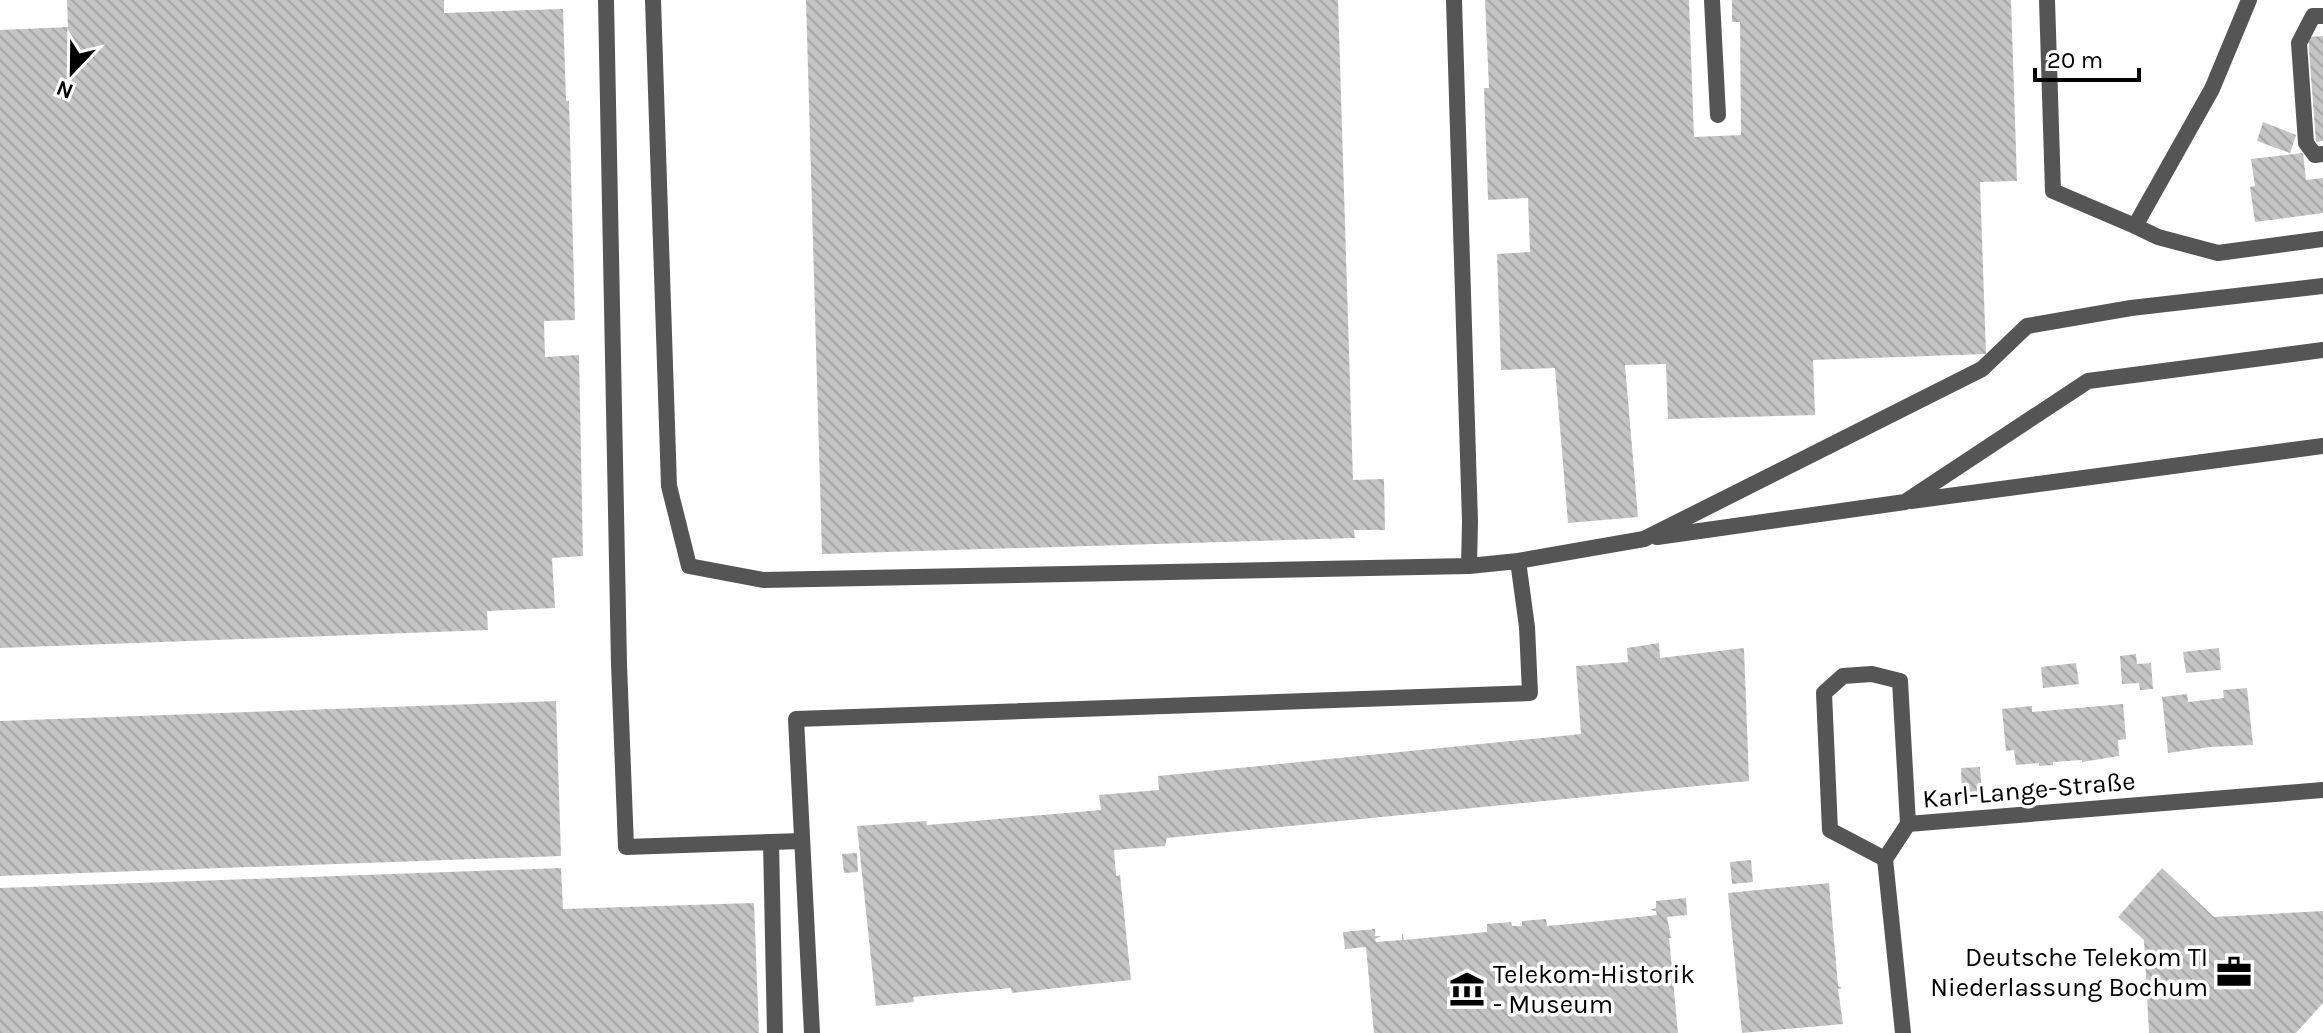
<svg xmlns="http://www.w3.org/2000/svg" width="2323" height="1033" font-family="Karla,sans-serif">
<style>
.building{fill:url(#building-back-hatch)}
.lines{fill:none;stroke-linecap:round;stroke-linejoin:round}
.lane{stroke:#555;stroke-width:16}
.labels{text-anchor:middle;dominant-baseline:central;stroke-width:7;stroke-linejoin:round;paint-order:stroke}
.street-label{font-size:26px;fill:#000;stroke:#fff}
.poi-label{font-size:26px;fill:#000;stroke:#fff;text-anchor:end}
</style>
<defs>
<pattern id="building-back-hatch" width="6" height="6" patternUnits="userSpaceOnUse" patternTransform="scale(2)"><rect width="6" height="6" fill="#c4c4c4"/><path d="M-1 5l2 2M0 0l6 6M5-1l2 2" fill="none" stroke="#a7a7a7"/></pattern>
</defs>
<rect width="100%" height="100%" fill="#fff"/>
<path class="building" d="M67 0H444V13L563 9 566 101H569L575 320 544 321 545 357 579 355 583 556 552 558 555 608 487 611 488 630 0 648V30L68 27Z
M806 0H1338L1353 480 1384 479 1385 530H1354L1355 538 822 554Z
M1485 0H1689L1694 137 1741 135 1740 22H1732V0H2011L2017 181 1980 182 1986 354 1813 360 1815 415 1668 419 1666 364 1625 365 1638 517 1568 523 1555 368 1501 370 1497 254 1530 252 1528 198 1488 200 1484 88H1489Z
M2323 36V141L2316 142 2308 37Z
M2263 122 2296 135 2290 153 2257 141Z
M2303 153 2306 180 2323 178V213L2255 222 2250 187 2255 186 2251 159Z
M1659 643 1660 658 1744 648 1749 781 1167 838 1165 846 1114 850 1116 876 1120 875 1131 980 1012 993 1011 988 913 997 914 1002 876 1006 857 826 926 821 927 825 1101 810 1099 795 1159 790 1158 776 1581 734 1576 666 1628 662 1627 648Z
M2219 648 2221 670 2186 673 2183 652Z
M2136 654 2137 664 2151 663 2153 689 2140 690 2139 683 2122 684 2120 656Z
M2076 663 2079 684 2043 688 2041 667Z
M2247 688 2253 745 2210 747 2168 753 2162 697 2187 694 2188 702 2224 698 2223 690Z
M556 701 561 856 0 876V721Z
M2123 704 2126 739 2118 740 2119 756 2082 762V760L2053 762V765L2039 766V763L2016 765 2014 750 2006 751 2002 709 2032 706V712Z
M1980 767 1982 796 1962 797 1961 768Z
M857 853 858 872 844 873 842 854Z
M1751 860 1753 882 1732 884 1730 862Z
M561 868 563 909 754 903 759 1033H0V888Z
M2162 868 2214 917 2323 911V1003L2296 1033H2149L2144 940 2118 917Z
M1829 883 1838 986 1842 988 1838 989 1843 1024 1742 1033 1728 893Z
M1686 898 1687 915 1667 917 1671 938H1669L1673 978 1679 979 1673 981 1678 1033H1374L1366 947 1345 949 1343 932 1375 929V936H1381L1375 939 1376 942 1402 940V933L1404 940 1487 932V924L1511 922 1512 926H1522V921L1546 919 1547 926 1601 921 1657 915 1656 911 1650 910 1656 908V901Z"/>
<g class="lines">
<path class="lane" d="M606 0 619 664 626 847 802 841
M653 0 669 486 689 566 763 580 1469 566 1518 561
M1454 0 1470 522 1469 566
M1712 0 1718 115
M2047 0 2053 191 2135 226 2212 89 2249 0
M2323 16H2313L2299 43 2306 143 2315 155 2323 154
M2135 226 2158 237 2218 253 2323 239
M1911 501 2323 446
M1657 537 1905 502 2088 381 2323 350
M771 842 775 1033
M1885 859 1830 830 1824 693 1843 676 1872 674 1900 681 1908 824
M812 1033 796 719 1530 693 1527 627 1518 561 1644 539 1982 369 2027 326 2131 308 2323 286
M1903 1033 1885 859 1908 824 2323 790"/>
</g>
<defs>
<g id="office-bare" transform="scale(2.76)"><path d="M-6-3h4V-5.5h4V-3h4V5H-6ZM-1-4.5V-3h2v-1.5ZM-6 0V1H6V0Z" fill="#000" stroke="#fff" stroke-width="2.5" paint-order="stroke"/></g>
<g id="museum-bare" transform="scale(2.76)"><path d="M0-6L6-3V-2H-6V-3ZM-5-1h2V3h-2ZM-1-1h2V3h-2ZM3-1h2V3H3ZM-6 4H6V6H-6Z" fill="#000" stroke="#fff" stroke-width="2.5" paint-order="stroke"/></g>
</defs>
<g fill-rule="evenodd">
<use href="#office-bare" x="2234" y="972"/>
<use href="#museum-bare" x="1467" y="989"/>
</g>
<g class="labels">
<g class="street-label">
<text transform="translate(2029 790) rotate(-5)">Karl-Lange-Straße</text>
</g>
<g class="poi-label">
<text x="2208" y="957">Deutsche Telekom TI<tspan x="2208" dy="30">Niederlassung Bochum</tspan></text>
<text x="1493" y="974" text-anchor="start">Telekom-Historik<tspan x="1493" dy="30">- Museum</tspan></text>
</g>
</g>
<g transform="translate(72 72) rotate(202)" stroke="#ffffff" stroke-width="6" paint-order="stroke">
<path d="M0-6L14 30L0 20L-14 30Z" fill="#000000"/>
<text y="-12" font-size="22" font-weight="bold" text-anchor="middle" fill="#000000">N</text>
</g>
<path d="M2035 68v12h104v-12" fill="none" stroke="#000000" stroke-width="4"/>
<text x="2047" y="68" font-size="24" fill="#000000" stroke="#ffffff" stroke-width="6" paint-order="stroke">20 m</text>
</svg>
